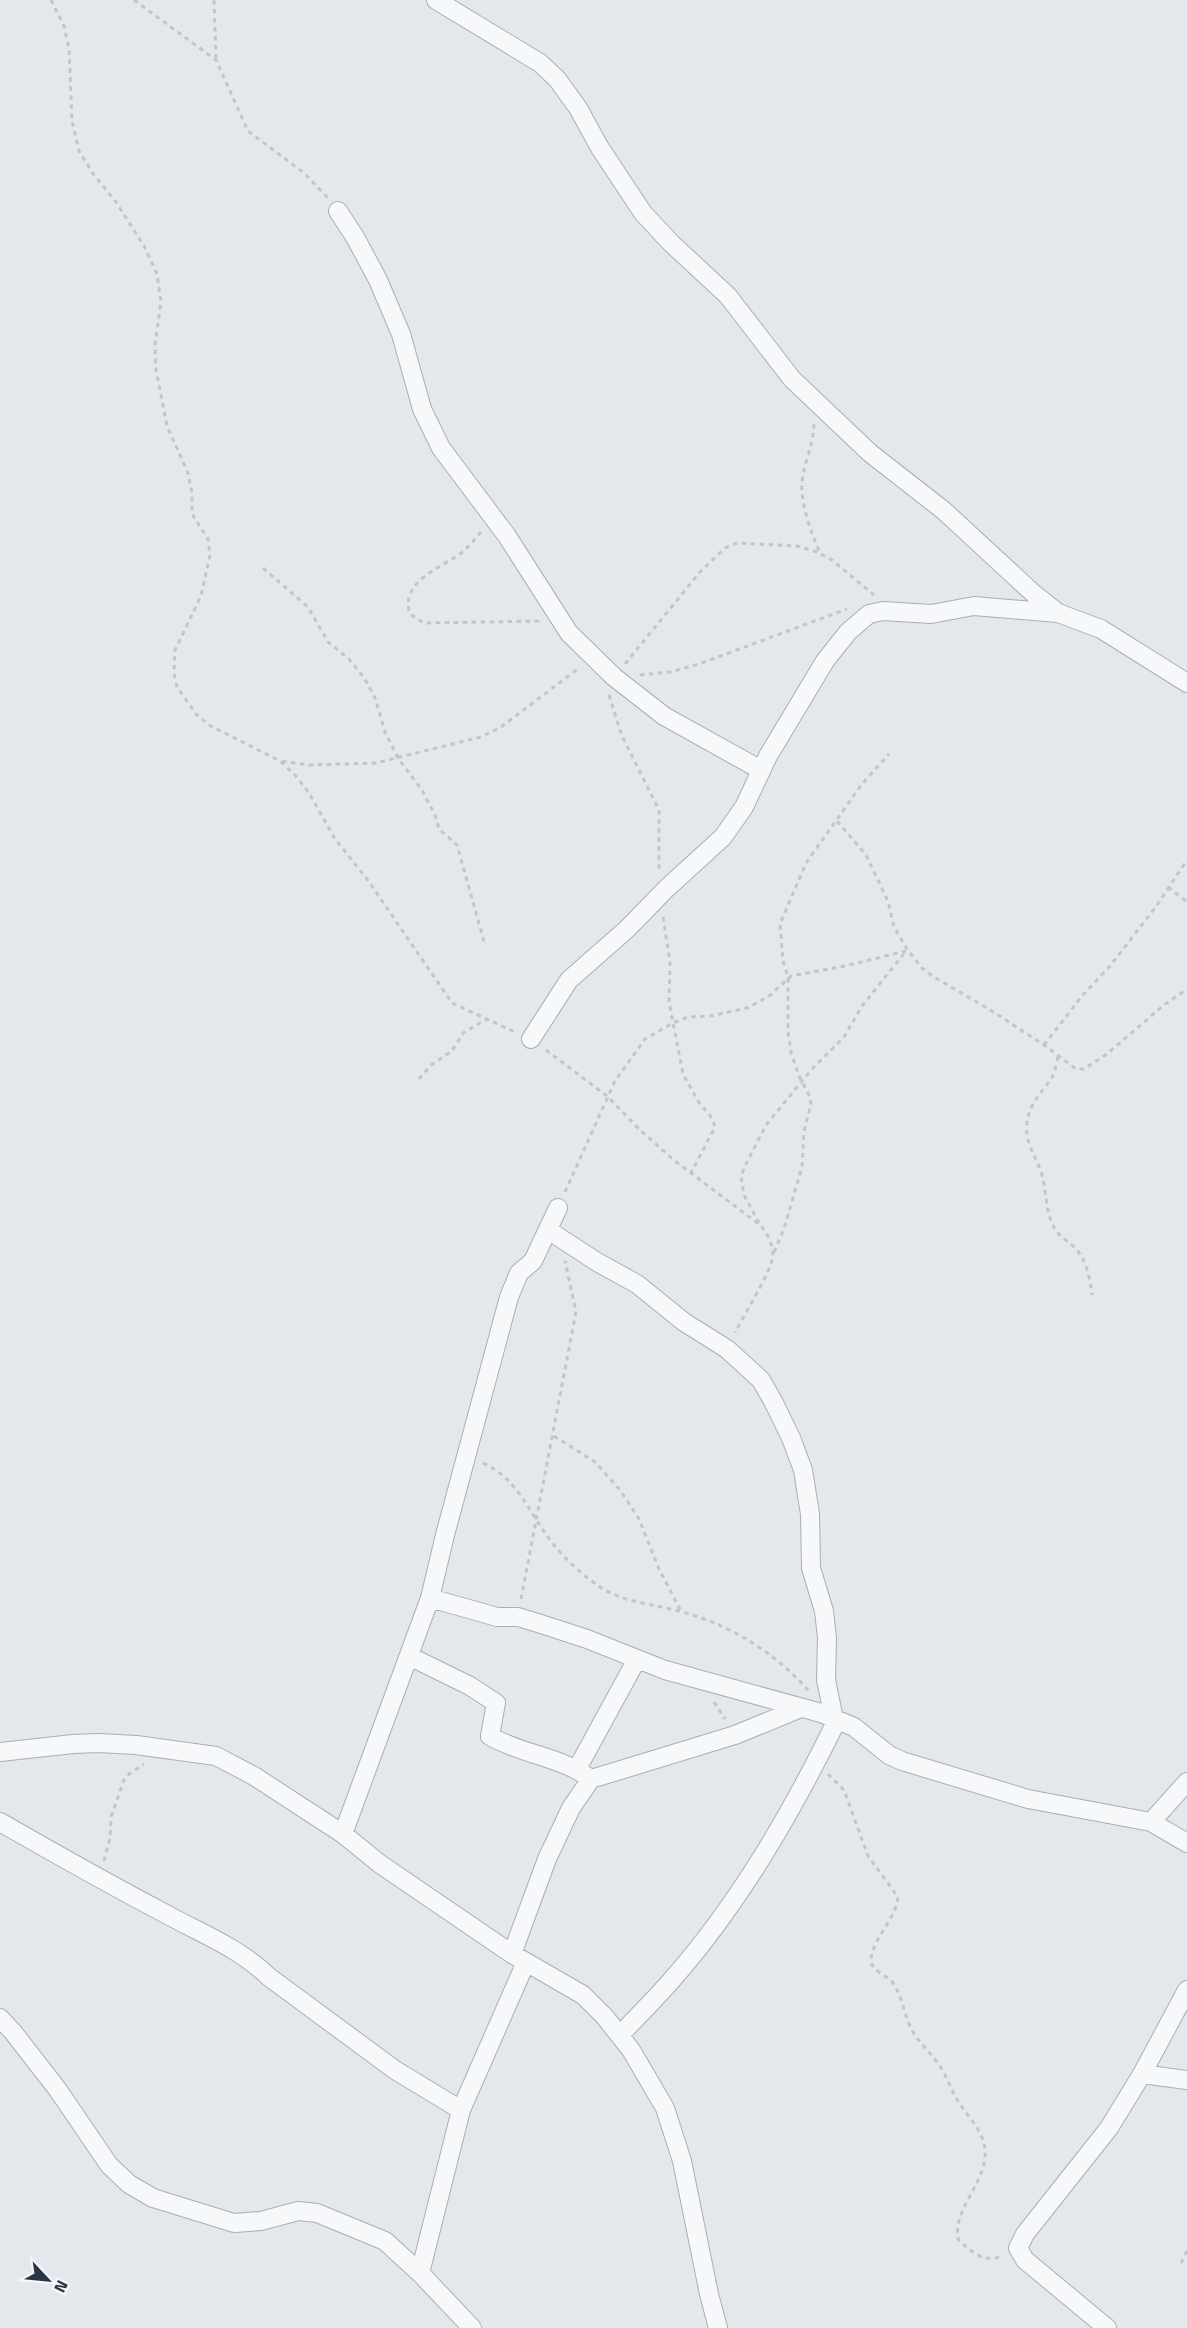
<svg xmlns="http://www.w3.org/2000/svg" width="1187" height="2328" font-family="'Titillium Web',sans-serif">
<style>
.lines{fill:none;stroke-linecap:round;stroke-linejoin:round}
.minor-casing{stroke:#a9aeb7;stroke-width:20}
.path{stroke:#c2c5cb;stroke-width:3;stroke-dasharray:4.5 4.5;stroke-linecap:butt}
.minor{stroke:#f7f8fa;stroke-width:18}
</style>
<rect width="100%" height="100%" fill="#e4e7ec"/>
<g class="lines">
<g class="minor-casing">
<path id="minor" d="M436 0 540 63 557 79 578 108 600 148 643 213 671 243 728 296 792 379 870 453 943 510 1033 593 1058 613
M338 211 355 237 378 280 401 334 422 409 441 448 507 536 569 633 614 677 664 716 761 770
M531 1039 569 980 627 929 667 888 723 837 744 807 768 756 825 661 848 632 869 614 883 611 931 614 974 606 1058 613 1101 629 1187 683
M548 1230 597 1262 637 1284 684 1322 727 1349 761 1380 774 1403 791 1438 803 1470 810 1514 811 1568 824 1611 827 1638 826 1680 834 1719
M430 1598 497 1617H518L541 1624 587 1639 665 1670 821 1713 854 1727 889 1755 902 1761 1028 1799 1151 1822 1187 1843
M409 1656 470 1686 496 1703 490 1736C522 1755 560 1756 591 1779
M0 1752 73 1744 98 1743 136 1745 216 1756 254 1776 343 1834 380 1864 512 1954 583 1995 605 2017 631 2050 665 2108 682 2161 709 2294 718 2328
M577 1769 637 1659
M0 1822C54 1853 109 1884 164 1913 200 1933 238 1947 269 1977L395 2070 461 2110
M1151 1822 1187 1782
M343 1834 430 1598 445 1535 509 1297 519 1273 533 1261 558 1208
M512 1954 547 1859 571 1808 591 1779 735 1735 801 1708
M0 2018 13 2032 58 2090 109 2165 129 2184 153 2198 234 2223 261 2221 298 2211 317 2213 385 2241 420 2273 472 2328
M620 2035C637 2017 654 2000 670 1982 739 1904 792 1812 837 1720
M1142 2074 1187 2080
M420 2273 461 2110 526 1962
M1107 2328 1025 2260 1018 2248 1025 2234 1109 2128 1142 2074 1187 1990"/>
</g>
<path class="path" d="M51 0 64 26 69 49 72 121 79 151 94 175 116 202 144 246 157 274 161 302 155 344 156 369 167 426 188 473 192 493V514L208 539 210 555 201 596 175 650 174 673 177 687 196 714 209 725 280 761 295 775 309 793 335 839 367 879 452 1003 517 1033
M134 0 216 60 248 131 304 173 328 198
M214 0 216 58
M814 424C813 445 807 455 803 475 798 499 811 532 820 553
M481 532C475 539 469 547 461 553 443 567 399 581 410 614L424 623 542 621
M263 568 308 607 328 642 349 659 365 679 375 698 385 732 398 758 422 790 435 815 439 829 457 845 485 945
M625 664 700 572 725 548 737 543 797 546 817 552 832 560 874 595
M640 675 670 672 699 664 847 609
M609 695 622 736 659 810V872
M282 761 307 765 376 763 481 737 501 727 579 668
M837 821 866 855 888 901 894 927 907 949 922 968 934 977 992 1011 1044 1045 1076 1069H1084L1107 1054 1164 1005 1187 989
M1168 887 1187 902
M663 917 670 962 669 1002 683 1074 698 1101 712 1118 715 1127 691 1173
M1044 1045 1082 996 1110 966 1155 908 1187 860
M546 1050 607 1096 640 1130 675 1161 760 1225C767 1232 773 1244 773 1255 773 1269 742 1318 735 1333
M1058 1057C1056 1064 1055 1073 1051 1079 1041 1093 1029 1104 1027 1123 1024 1142 1037 1158 1042 1175 1047 1193 1045 1212 1055 1229 1059 1236 1066 1240 1072 1245 1087 1259 1089 1275 1092 1295
M419 1079 431 1065 452 1051 463 1033 487 1019
M565 1192 615 1081 645 1039 673 1023 688 1017 710 1016 747 1008 768 997 791 976 845 966 906 951
M759 1223 744 1195 741 1177 745 1166 766 1125 812 1069 844 1037 862 1006 906 951
M774 1252 784 1229 802 1167 804 1131 811 1104 809 1095 799 1076 791 1052 788 1032V977L783 961 780 924 806 863 862 784 889 754
M554 1436 595 1462 620 1490 639 1519 659 1569 681 1611
M483 1463C517 1478 529 1512 550 1540 563 1557 582 1575 600 1587 624 1603 655 1604 682 1612 731 1625 775 1653 808 1690
M521 1599 576 1312 565 1261
M714 1702 725 1719
M828 1774 844 1790 868 1856 898 1897C896 1919 873 1938 871 1959 870 1971 886 1974 892 1982 903 1996 904 2017 913 2032 920 2044 931 2053 939 2065 947 2076 951 2090 958 2101 967 2116 983 2130 985 2149 988 2182 953 2207 958 2239 970 2251 984 2264 1002 2256
M104 1861 110 1838 111 1817 124 1780 129 1774 144 1764
M1181 2263 1187 2251"/>
<use href="#minor" class="minor"/>
</g>
<g transform="translate(48 2280) rotate(116)" stroke="#f4f6f9" stroke-width="4.5" paint-order="stroke">
<path d="M0-4.5L10 22L0 15L-10 22Z" fill="#2b3445"/>
<text y="-9" font-size="16" font-weight="bold" text-anchor="middle" fill="#2b3445">N</text>
</g>
</svg>
